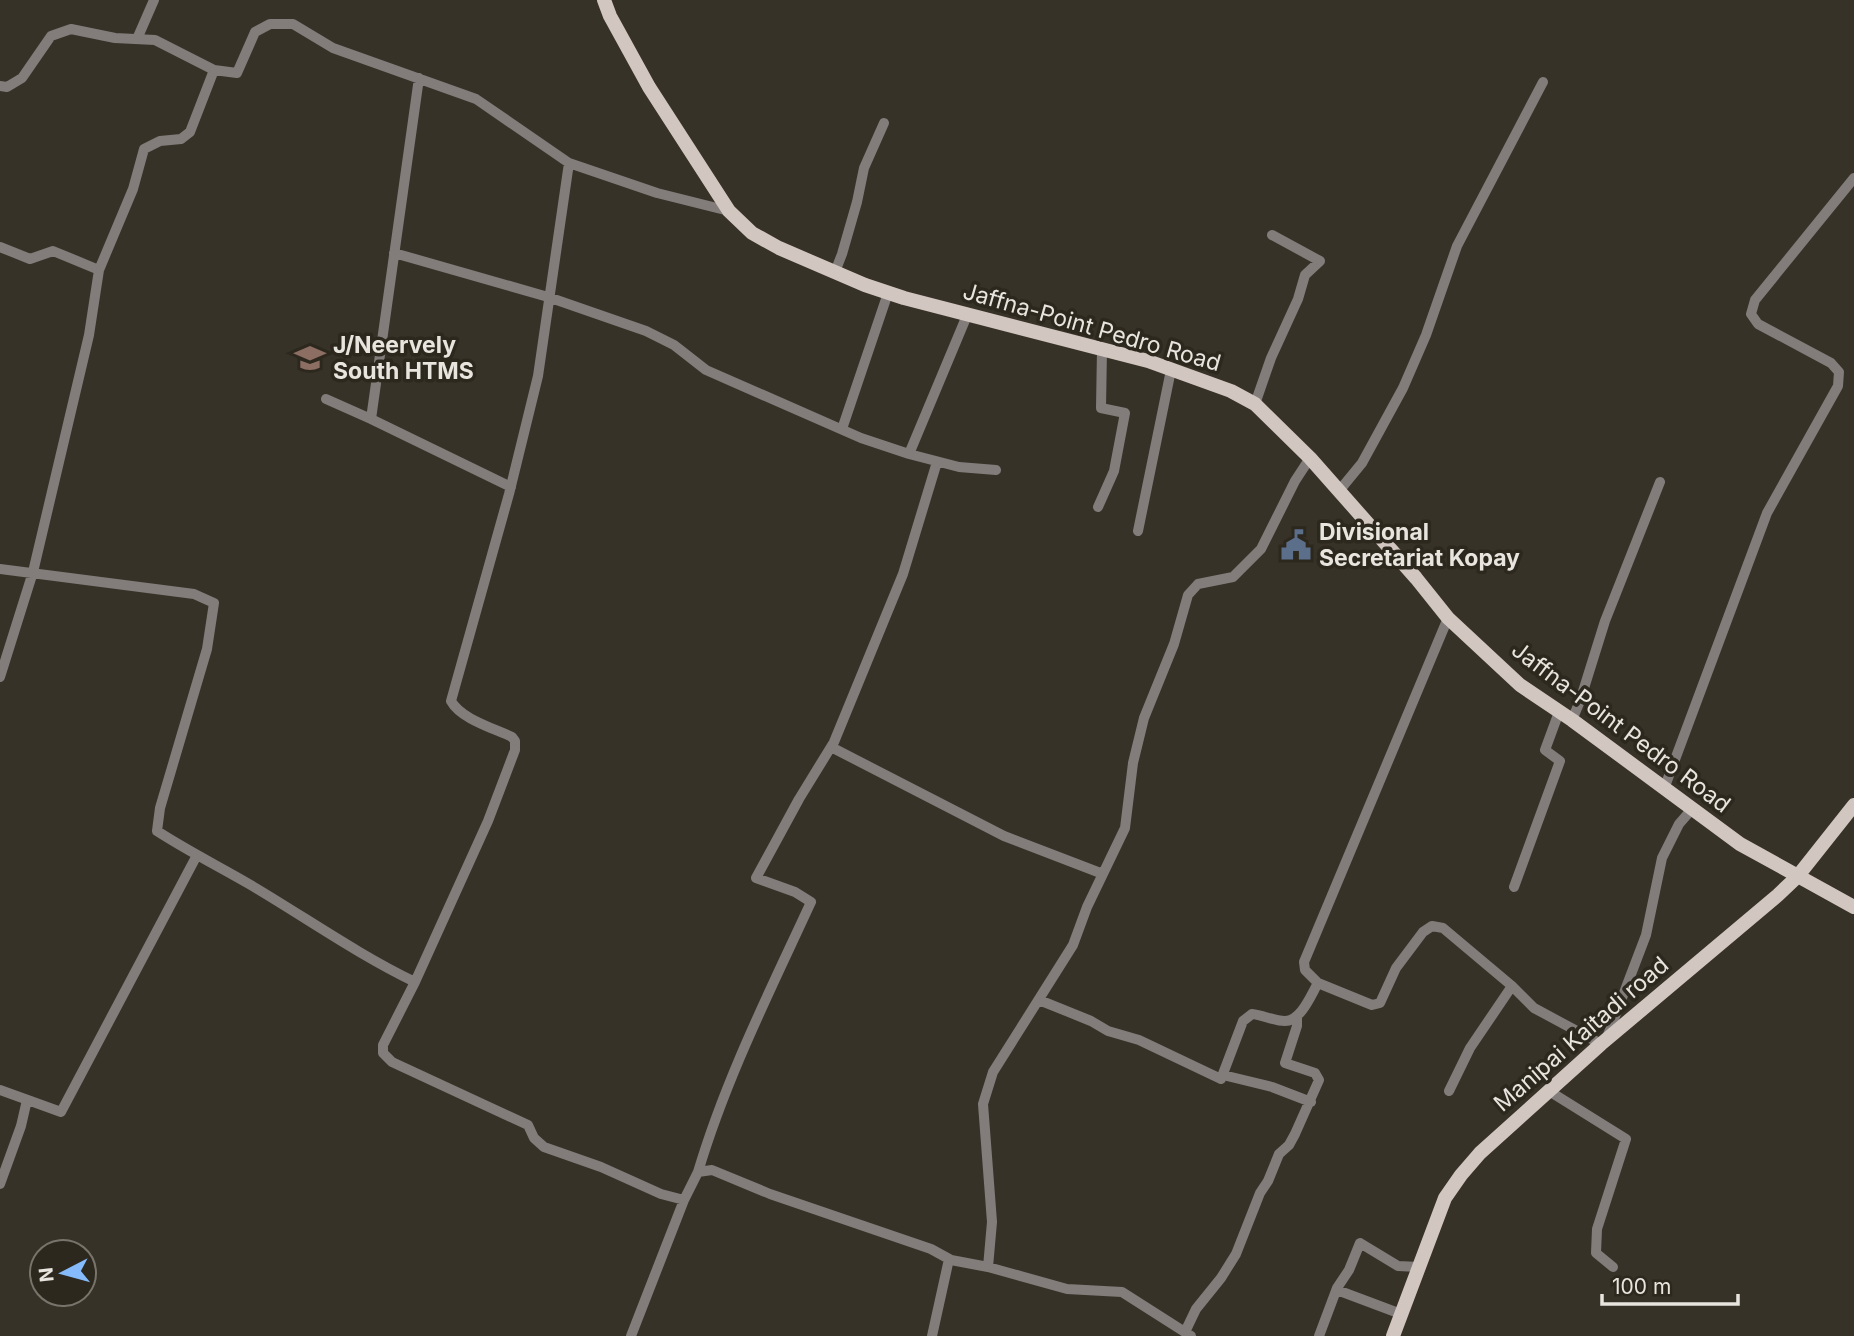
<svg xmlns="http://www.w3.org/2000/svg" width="1854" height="1336" font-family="Inter,sans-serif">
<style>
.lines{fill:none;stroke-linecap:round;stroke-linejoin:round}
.minor{stroke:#827d7a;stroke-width:10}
.major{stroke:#d2c6c0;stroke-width:14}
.labels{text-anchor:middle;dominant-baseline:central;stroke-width:7;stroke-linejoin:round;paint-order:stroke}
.street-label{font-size:23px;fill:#e8e5df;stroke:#2d281e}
.poi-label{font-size:23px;font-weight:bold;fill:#e8e5df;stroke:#2d281e;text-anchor:start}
</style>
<rect width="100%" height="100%" fill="#373228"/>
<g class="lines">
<path class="minor" d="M137 39 154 0
M0 86 7 87 22 78 51 36 71 29 115 38 155 40 214 70
M0 247 30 259 53 251 99 270
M394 253 548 297 646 331 674 345 706 370 861 438 909 454 959 467 996 470
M835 272 842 254 857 202 864 168 884 123
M326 399 371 419 419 78
M1255 404 1271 358 1298 299 1305 275 1320 261 1272 235
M371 419 511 487
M842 429 888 293
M909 454 968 313
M1339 491 1362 463 1403 388 1426 335 1457 246 1543 82
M1098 507 1114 471 1125 413 1101 408 1102 349
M1138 531 1171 370
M0 569 194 594 214 603 207 649 160 808 157 831C188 851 218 866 249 884 305 917 357 954 415 982L383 1045V1053L392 1062 528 1125 534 1138 544 1147 601 1167 661 1194 684 1200 698 1172 712 1170 770 1194 931 1249 951 1260 988 1267 1067 1289 1122 1292 1191 1336
M1448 618 1304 962 1305 970 1318 983 1372 1005 1380 1003 1396 968 1423 932 1432 926 1443 928 1512 986 1534 1008 1601 1044
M0 677 33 572 89 335 99 270 133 189 144 149 160 141 181 139 190 132 214 70 237 73 255 32 270 24H293L333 48 476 99 569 163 657 193 729 211
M1572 720 1580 701 1605 621 1660 482
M831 747 1004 836 1103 874
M1664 789 1767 513 1838 386 1839 372 1831 363 1758 324 1751 314 1755 300 1854 178
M1514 887 1560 761 1545 750 1559 712
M415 982 488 821 515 750V741L512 737C493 728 461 719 451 701L509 494 538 376 569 163
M1039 1000 1091 1021 1108 1031 1139 1040 1221 1079 1243 1021 1252 1014C1263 1015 1274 1021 1285 1021 1301 1021 1311 995 1318 983
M1606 1040 1646 935 1662 858 1679 824 1692 809
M1223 1075 1272 1087 1311 1102
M0 1090 61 1112 196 857
M1449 1091 1470 1048 1512 986
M1549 1091 1626 1139 1597 1229 1596 1253 1613 1267
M698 1172C726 1078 770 991 811 902L795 892 756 878 799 799 834 742 903 574 937 462
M0 1184 21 1126 27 1100
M988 1267 992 1222 983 1104 993 1072 1073 945 1087 907 1125 828 1133 763 1144 718 1174 644 1188 595 1198 584 1233 577 1261 549 1295 481 1310 458
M1337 1290 1401 1314
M1185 1332 1196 1309 1221 1278 1236 1254 1260 1193 1268 1181 1279 1154 1289 1145 1295 1134 1319 1080 1315 1073 1285 1063 1297 1026V1016
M631 1336 684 1200
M932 1336 949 1259
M1319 1336 1337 1288 1349 1270 1360 1243 1398 1266 1419 1267"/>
<path class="major" d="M604 0 610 16 649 87 729 211 752 233 779 248 865 285 904 298 1148 361 1231 391 1255 404 1310 458 1416 578 1448 618 1520 685 1572 720 1740 844 1854 907
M1393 1336 1445 1198 1461 1175 1480 1153 1601 1044 1778 895 1797 877 1854 805"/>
</g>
<defs>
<g id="school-bare" transform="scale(2.415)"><path d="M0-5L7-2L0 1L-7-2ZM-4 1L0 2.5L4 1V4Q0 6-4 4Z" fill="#8d6e63" stroke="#2d281e" stroke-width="2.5" paint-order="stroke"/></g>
<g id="civic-bare" transform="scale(2.415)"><path d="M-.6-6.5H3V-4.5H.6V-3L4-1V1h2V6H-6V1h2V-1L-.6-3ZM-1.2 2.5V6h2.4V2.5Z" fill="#5c6f8a" stroke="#2d281e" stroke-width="2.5" paint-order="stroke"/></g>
</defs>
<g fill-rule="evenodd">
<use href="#school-bare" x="310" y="358"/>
<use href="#civic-bare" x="1296" y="545"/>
</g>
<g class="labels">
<g class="street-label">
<text transform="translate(1092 327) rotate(16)">Jaffna-Point Pedro Road</text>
<text transform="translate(1621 727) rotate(37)">Jaffna-Point Pedro Road</text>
<text transform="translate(1581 1034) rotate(-41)">Manipai Kaitadi road</text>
</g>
<g class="poi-label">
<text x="333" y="345">J/Neervely<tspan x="333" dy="26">South HTMS</tspan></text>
<text x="1319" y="532">Divisional<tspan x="1319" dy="26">Secretariat Kopay</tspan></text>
</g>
</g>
<g transform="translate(63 1273) rotate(264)"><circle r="33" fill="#2d281e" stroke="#78746b" stroke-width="2"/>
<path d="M0-5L12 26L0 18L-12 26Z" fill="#86bbfb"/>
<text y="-10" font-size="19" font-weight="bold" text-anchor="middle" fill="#e8e5df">N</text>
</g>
<path d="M1602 1294v10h136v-10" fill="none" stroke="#e8e5df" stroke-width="3.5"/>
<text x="1612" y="1294" font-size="21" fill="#e8e5df" stroke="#2d281e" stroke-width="5" paint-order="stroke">100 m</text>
</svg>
